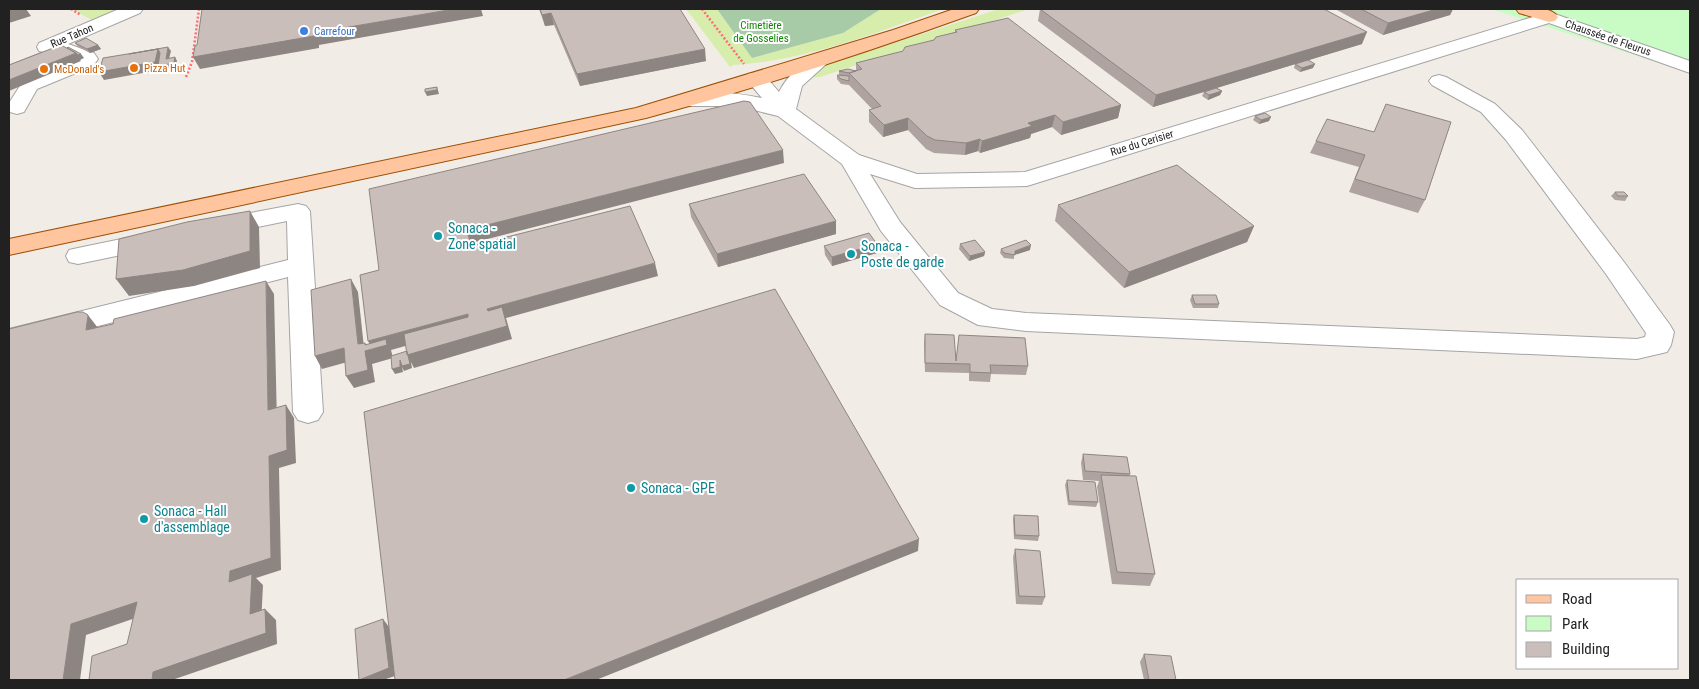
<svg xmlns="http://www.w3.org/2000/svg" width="1699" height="689" font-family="'Roboto Condensed',sans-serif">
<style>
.grass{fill:#d7edac}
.cemetery{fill:#a8cba7}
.park{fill:#c9fcc4}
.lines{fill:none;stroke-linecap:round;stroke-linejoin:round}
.minor-casing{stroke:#a5a5a5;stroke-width:2}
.major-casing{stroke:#9e4f00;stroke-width:2}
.path{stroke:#ff6b75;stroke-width:2.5;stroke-dasharray:2 2;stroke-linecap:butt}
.minor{fill:#fff;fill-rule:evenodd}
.major{fill:#ffc59f;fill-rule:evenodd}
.wall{fill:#aea3a0}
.shaded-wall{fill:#8d8582}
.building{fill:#cabeba;stroke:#8d8582}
.shop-dot{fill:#3f7fe0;stroke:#fff;stroke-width:2}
.food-dot{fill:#e8710a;stroke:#fff;stroke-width:2}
.culture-dot{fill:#0f9aa8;stroke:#fff;stroke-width:2}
.labels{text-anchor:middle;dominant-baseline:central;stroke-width:4;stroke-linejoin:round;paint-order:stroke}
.far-park-label{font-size:11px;fill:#128607;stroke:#fff}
.far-shop-label{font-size:11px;fill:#366cbe;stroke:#fff;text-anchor:start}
.far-street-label{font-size:11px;fill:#212121;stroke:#fff}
.far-food-label{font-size:11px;fill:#c56008;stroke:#fff;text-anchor:start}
.culture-label{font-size:14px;fill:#0d838f;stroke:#fff;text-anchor:start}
</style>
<rect width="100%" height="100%" fill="#f2ece7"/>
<path class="grass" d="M71 9H119L92 20Z
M686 9H717L752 58 843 33 881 9H943C875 33 805 61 733 65L730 67Z
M999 9H1029L820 77 806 78 807 71Z"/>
<path class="cemetery" d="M717 9H881L843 33 752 58Z"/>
<path class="park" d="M1491 9H1690V73Z"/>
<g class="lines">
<g class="minor-casing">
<path id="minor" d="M119 9H143L140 13 68 44 94 53 98 59 93 66 37 89 24 112 17 114 10 112 9 103 23 81 76 59 68 56 9 79V66L44 52 39 51 37 47 39 43Z
M1549 12 1690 61V73L1549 23 1027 186 915 188 870 174 900 222 958 293 992 309 1026 313 1637 339 1645 337 1646 333 1606 274 1506 140 1481 112 1432 85 1429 81 1432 77 1439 75 1446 77 1495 104 1522 130 1624 262 1670 325 1674 332 1671 345 1667 352 1637 359 1026 331 978 325 940 305 881 231 842 164 778 116 737 106H690L683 104 680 100 683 96C708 89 737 93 762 98L745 78 748 74C763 70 770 82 779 92 787 76 812 48 831 53L834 57 802 86 796 109 859 155 917 174 1025 172Z
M298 204 306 206 310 211 323 412 318 420 308 423 298 420 293 412 288 277 9 349V329L288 260 287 221 219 235 210 232 207 227 210 222 219 219Z
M155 232 164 234 167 240 164 246 78 264 69 262 66 256 69 250 78 248Z"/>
</g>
<g class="major-casing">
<path id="major" d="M954 9H979L976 13C868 52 758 88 646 118L9 255V239L636 108 893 30Z
M1516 9C1528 8 1550 5 1558 17L1555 21 1549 22 1519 13Z"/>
</g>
<path class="path" d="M71 9 81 15
M702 9 744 64
M186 77 192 62 199 9"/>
<use href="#minor" class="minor"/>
<use href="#major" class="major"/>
</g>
<path class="wall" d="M539 9H680L706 61 580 86 554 25 545 26Z
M1040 9 1362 44 1309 60 1313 68 1300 72 1294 68 1295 64 1217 88 1222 91 1220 95 1208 100 1202 96 1204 92 1208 91 1153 107 1038 21Z
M1335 9H1453L1450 15 1383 35Z
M955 30 1121 105 1118 118 1061 135 1052 127 1031 134 1030 138 980 153 978 151 965 155 934 153 926 149 908 130 883 137 869 122V110L872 109 849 85 841 84 837 79V75H839V71L856 70V63L903 51 955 32Z
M75 43 98 45 101 49 90 53 78 47Z
M1386 104 1425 200 1418 213 1349 192 1359 167 1310 153 1316 141 1374 132Z
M1255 116 1269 121 1259 124 1253 120Z
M1615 192 1628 196 1625 201 1615 200 1611 196Z
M689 204 836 234 718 267 691 217Z
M1058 205 1254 226 1247 242 1124 288 1055 221Z
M877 244V253L832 266 825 255 824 246Z
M960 244 985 252 984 256 969 261 959 249Z
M1001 249 1030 250 1014 255V259L1004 258 1000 253Z
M1192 295 1219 304 1218 308H1193L1190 300Z
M925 334 956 361 1028 366 1026 375 991 374 990 382 969 381V373L925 372 924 343Z
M1083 454 1130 474 1129 476 1155 574 1150 586 1112 584 1097 487 1099 481 1083 480 1081 463Z
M1067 480 1098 502 1096 507 1068 505 1065 485Z
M1014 515 1039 536 1038 541 1014 539 1013 519Z
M1015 549 1045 597 1042 605 1016 604 1013 557Z
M1144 654 1176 680H1144L1140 662Z"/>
<path class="shaded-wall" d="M9 9H26L31 16 9 23Z
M454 9H481L483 16 319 45V48L200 69 193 57 314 33Z
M1437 9H1453L1450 15 1383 35 1388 23Z
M551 13 554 25 545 26 542 15Z
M1367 32 1362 44 1153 107 1156 95Z
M98 45 101 49 90 53 87 49Z
M168 47 171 51 168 63 166 59Z
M158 49 163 57 161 65 175 57 177 61 176 67 104 80 99 72Z
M705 49 706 61 580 86 577 74Z
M76 53 81 54 84 58 80 60 81 61 9 91V80Z
M1315 64 1313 68 1300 72 1302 68Z
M437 87 439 94 427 96 425 92Z
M1222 91 1220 95 1208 100 1209 95Z
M1121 105 1118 118 1061 135 1063 122Z
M1055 115 1052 127 1031 134 1030 138 980 153 982 141 1028 123Z
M1271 117 1269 121 1259 124 1261 120Z
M908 118V130L883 137 884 125Z
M980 139 978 151 965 155 966 143Z
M783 150 784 163 472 243 476 259 471 246 467 230Z
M250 211 259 227 260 268 194 286 129 296 116 279Z
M836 221V234L718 267 717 254Z
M1254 226 1247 242 1124 288 1129 272Z
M877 244V253L832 266V257Z
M1031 245 1030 250 1014 255 1015 251Z
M985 252 984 256 969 261 970 256Z
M655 263 658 276 506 318 512 339 414 368 411 362 412 368 404 371 402 367 403 372 395 374 392 369 400 360 407 355 492 322 487 309Z
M351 279 358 292 365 357 358 344Z
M266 281 274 294 277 423 268 410Z
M468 314 473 327 391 350 393 358 372 364 375 382 354 388 346 376 365 345V343L369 350 373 349 368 341Z
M88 315 98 328 86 330Z
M344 348 351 361 322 369 315 356Z
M286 405 294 418 296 463 279 468 281 570 256 578 263 585 261 625 250 614 229 582 230 571 269 456Z
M919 539 918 551 596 680H564Z
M137 602 150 613 86 635 80 680H63L71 624Z
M265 609 276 620 277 644 172 680H152L153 672Z
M383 619 389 627 395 676 383 680H359Z"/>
<path class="building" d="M202 9H454L314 33V36L193 57 195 46 197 45Z
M540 9H680L705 49 577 74 551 13 542 15Z
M1040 9H1324L1367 32 1156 95Z
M1361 9H1437L1388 23Z
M1008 18 1121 105 1063 122 1055 115 1028 123 1032 126 982 141 980 139 966 143 935 140 927 136 908 118 884 125 869 110 881 106 849 73 862 69 856 63 903 51 905 47 934 40 936 37 957 32 955 30Z
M86 38 98 45 87 49 75 43Z
M61 45 76 53 9 80V65Z
M68 47 81 54 78 55 76 53 67 48Z
M168 47 166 59 175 57 174 63 158 66 160 53 158 49 129 54Z
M158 49 155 62 99 72 103 58Z
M1308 60 1315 64 1302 68 1295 64Z
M848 69 856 71 849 73 839 71Z
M837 75 849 76V81L841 79Z
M437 87V90L425 92V89Z
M1216 88 1222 91 1209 95 1204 92Z
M744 101 750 102 783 150 467 230 471 246 630 206 655 263 487 309 488 311 502 307 507 326 407 355 404 334 468 317V314L368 341 360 275 379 270 369 189Z
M1386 104 1451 122 1425 200 1355 179 1365 155 1316 141 1327 119 1374 132Z
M1265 113 1271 117 1261 120 1255 116Z
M1177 165 1254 226 1129 272 1058 205Z
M804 174 836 221 717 254 689 204Z
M1615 192H1624L1628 196H1618Z
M250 211V251L183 270 116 279 119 239 187 222Z
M869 233 877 244 832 257 824 246Z
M975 240 985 252 970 256 960 244Z
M1026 240 1031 245 1015 251V255L1004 253 1001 249Z
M351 279 358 344 365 343V345L386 339 387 345 365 351 368 370 346 376 344 348 315 356 311 290Z
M266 281 268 410 286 405 287 450 269 456 271 558 230 571 229 582 252 574 250 614 265 609 266 633 153 672 152 680H89L92 656 127 644 137 602 71 624 63 680H9V329L77 312H83L88 315 86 330 113 324 114 319Z
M775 289 919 539 564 680H395L364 412Z
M1192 295H1216L1219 304H1195Z
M925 334 954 335 956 361 959 335 1025 338 1028 366 990 365 991 373 970 372V364L925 363Z
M407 351 410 364 402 366 400 360V367L392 369 391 356Z
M1083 454 1127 457 1130 474 1085 471Z
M1101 475 1136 476 1155 574 1117 572Z
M1067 480 1095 482 1098 502 1069 501Z
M1014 515 1038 516 1039 536 1015 535Z
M1015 549 1040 551 1045 597 1019 596Z
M383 619 389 668 359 680 355 629Z
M1144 654 1171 656 1176 680H1149Z"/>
<circle class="shop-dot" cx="304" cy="31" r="5"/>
<g class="food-dot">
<circle cx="134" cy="68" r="5"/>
<circle cx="44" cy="69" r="5"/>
</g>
<g class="culture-dot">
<circle cx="438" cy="236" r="5"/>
<circle cx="851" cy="254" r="5"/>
<circle cx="631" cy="488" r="5"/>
<circle cx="144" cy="519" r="5"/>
</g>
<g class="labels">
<g class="far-park-label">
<text x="761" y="25">Cimetière<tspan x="761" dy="13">de Gosselies</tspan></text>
</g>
<g class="far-shop-label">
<text x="314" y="31">Carrefour</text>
</g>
<g class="far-street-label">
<text transform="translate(72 36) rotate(-23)">Rue Tahon</text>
<text transform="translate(1608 38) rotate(19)">Chaussée de Fleurus</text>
<text transform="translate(1142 143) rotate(-17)">Rue du Cerisier</text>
</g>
<g class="far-food-label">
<text x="144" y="68">Pizza Hut</text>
<text x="54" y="69">McDonald's</text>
</g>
<g class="culture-label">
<text x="448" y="228">Sonaca -<tspan x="448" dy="16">Zone spatial</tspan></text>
<text x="861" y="246">Sonaca -<tspan x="861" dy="16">Poste de garde</tspan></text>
<text x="641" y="488">Sonaca - GPE</text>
<text x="154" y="511">Sonaca - Hall<tspan x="154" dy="16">d'assemblage</tspan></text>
</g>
</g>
<rect width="1699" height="689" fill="none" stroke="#212121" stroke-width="20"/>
<rect x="1516" y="579" width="162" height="90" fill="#ffffff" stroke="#a6a6a6"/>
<rect x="1526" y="595" width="25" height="8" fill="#ffc59f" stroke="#a6a6a6"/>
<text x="1562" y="604" font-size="15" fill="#212121">Road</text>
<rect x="1526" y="616" width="25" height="15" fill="#c9fcc4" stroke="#a6a6a6"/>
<text x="1562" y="629" font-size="15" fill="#212121">Park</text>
<rect x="1526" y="642" width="25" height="15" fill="#cabeba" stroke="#a6a6a6"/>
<text x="1562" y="654" font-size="15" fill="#212121">Building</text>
</svg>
